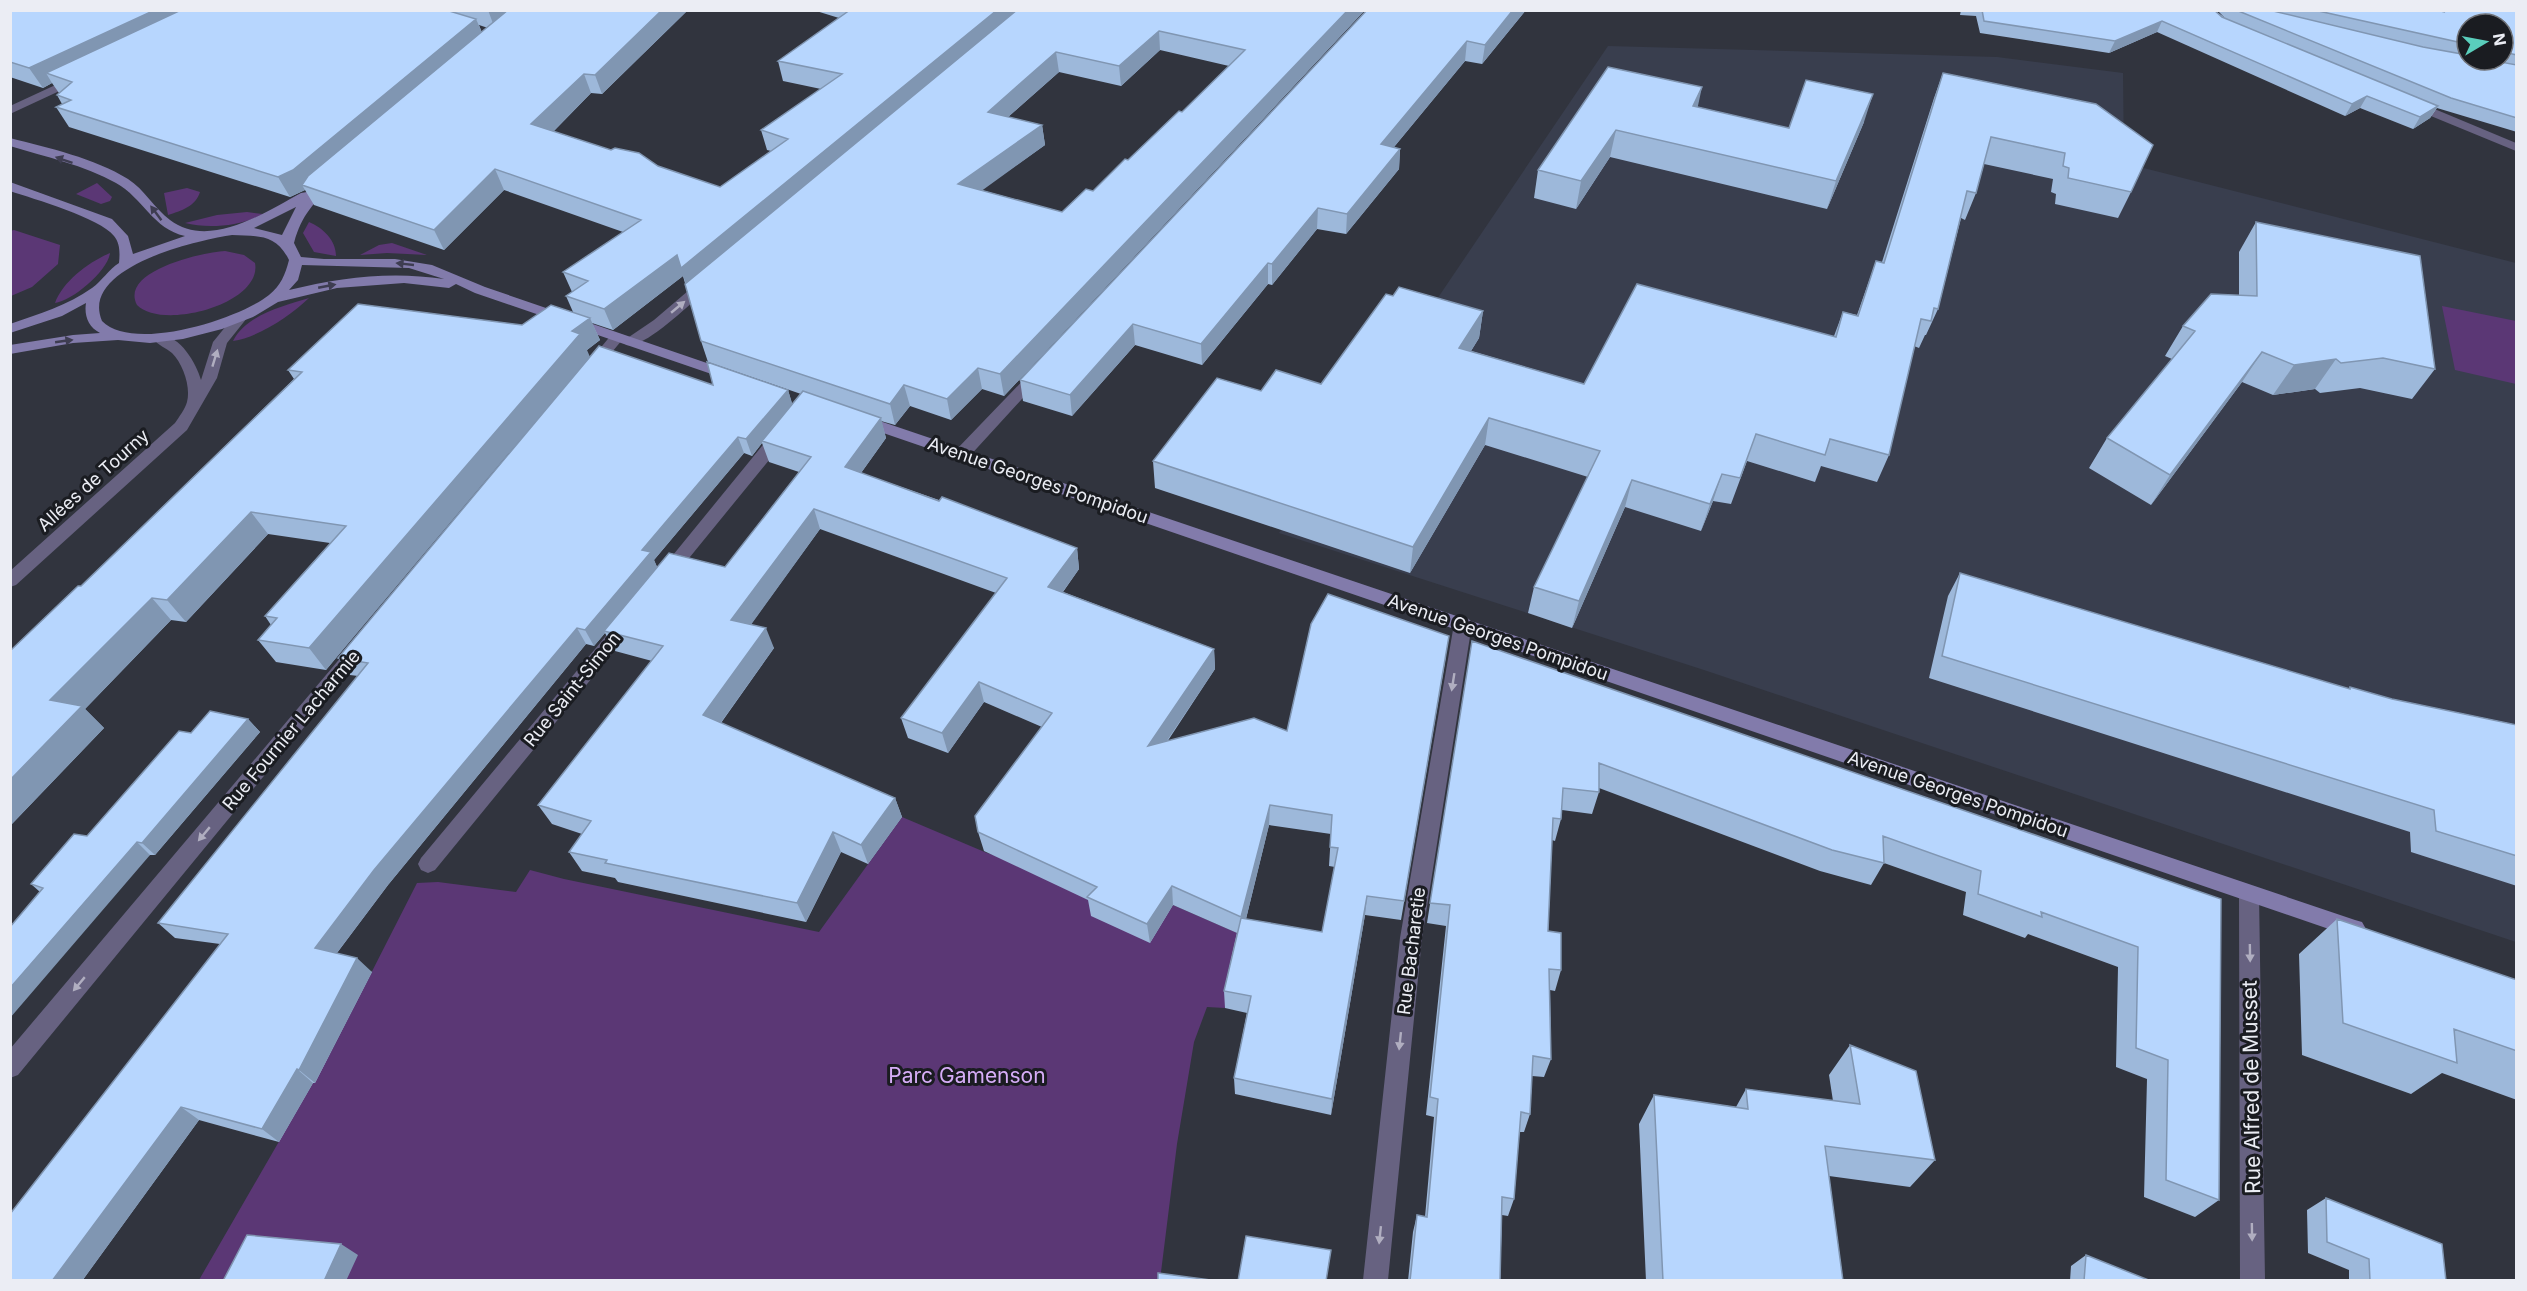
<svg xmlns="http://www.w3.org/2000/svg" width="2527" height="1291" font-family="Inter,sans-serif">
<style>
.built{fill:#393e4e}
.green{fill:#5b3775}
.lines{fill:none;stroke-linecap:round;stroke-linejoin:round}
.street{fill:#676281;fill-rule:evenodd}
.secondary{fill:#827bab;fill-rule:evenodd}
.wall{fill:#9db8da;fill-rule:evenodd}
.shaded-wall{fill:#8096b2}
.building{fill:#b7d6fe;stroke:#8096b2;stroke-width:1.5;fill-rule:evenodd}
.oneway{fill:#3e3d51}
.oneway2{fill:#b0aec0}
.labels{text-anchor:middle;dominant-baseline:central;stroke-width:6;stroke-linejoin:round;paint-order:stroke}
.street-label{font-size:18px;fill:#ebedf4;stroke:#1a1c21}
.near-park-label{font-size:21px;fill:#d6adf7;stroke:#1a1c21}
.near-street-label{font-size:21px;fill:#ebedf4;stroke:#1a1c21}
</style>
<rect width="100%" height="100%" fill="#31343e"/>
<path class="built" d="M1608 46 1997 57 2123 73 2124 163 2516 263V942L1704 670 1279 533Z"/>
<path class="green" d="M97 183 112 197 110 201 101 204 76 194Z
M187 188 200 192C196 206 181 211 168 215L164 193Z
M247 212 263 214C241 226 209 229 185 223L217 215Z
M309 222C323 228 336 240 336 256L314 252 303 233Z
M14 230 60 245 58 264 32 287 11 296 10 231Z
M392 243 427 255 387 253 360 255 379 245Z
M225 251 244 255 255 263C263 304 162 331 137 305 119 271 203 252 225 251Z
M110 253C108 271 72 301 55 303 63 281 89 262 110 253Z
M309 298C290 316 259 337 233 341 246 315 283 306 309 298Z
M2442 306 2516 321V384L2455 370Z
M902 817 987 853 1069 878 1149 942 1173 905 1242 935 1225 1008 1207 1007 1194 1042 1177 1144 1160 1280H199L333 1048 417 883 438 882 516 892 530 870 564 879 819 932Z"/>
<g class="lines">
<path class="street" d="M77 75 81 77V81L10 114V106Z
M2413 100 2516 143V151L2409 107V101Z
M707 278 712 279 714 282 712 285C696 298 645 350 626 345L624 342 626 339 654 320 702 279Z
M240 314 247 318 227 343 217 378 187 430 16 585 10 587V571L175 423C179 417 185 409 187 402 191 387 183 364 172 353 166 348 158 345 153 339L155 336C177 330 196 362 201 380L213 342 235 315Z
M617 333 624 337 622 340 598 369H588L586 366 588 363 612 334Z
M1038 368 1045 373 1043 376 967 459H955L953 455 955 451 1033 370Z
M781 429 787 430 789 434 787 438 672 579 666 581 660 579 657 575 660 571 775 430Z
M626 617 632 619 635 624 632 629 435 870 428 873 421 870 418 864 421 858 620 619Z
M1463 617 1469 619 1472 624 1422 938 1388 1280H1363L1400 938 1454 624 1457 619Z
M359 641 365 643 368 648 365 653 18 1075 10 1078V1049L353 643Z
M2249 885 2256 888 2259 894 2265 1280H2240L2239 894 2242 888Z"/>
<path class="secondary" d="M10 138C49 148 94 158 128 179 145 190 154 208 170 220 209 250 266 212 301 193L307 192 321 179H331L332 182C314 205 302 213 294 243L301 257 324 259H395L432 265 485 287 736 373 739 376 731 381 726 379 475 293 456 284 449 288 404 283 337 288 278 302 253 317 222 329 183 339 150 343 118 340 73 343 10 354V345L73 335 100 333C88 327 84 315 86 303L62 316 10 333V324C39 314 68 305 92 288 102 281 109 269 119 263 120 253 120 243 114 236 100 218 34 199 10 191V182L112 219 128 236 133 254 185 236C153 229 143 198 116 183 84 165 46 157 10 146ZM296 207 282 235 254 228ZM232 235C259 236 276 234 289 260 285 275 281 285 269 295 239 319 133 353 102 321 79 267 198 240 232 235ZM302 265 409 268 444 279C392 271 341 277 289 290L298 280Z
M862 415 2355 920 2362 922 2366 929 2362 936 2355 938 857 424 854 420Z"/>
</g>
<path class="wall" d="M10 10H688L602 94 591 93 553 132 720 187 771 151 767 150 761 130 821 89 783 81 778 61 839 18 813 10H1365L1004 396 982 389 951 420 910 406 895 425 881 421 886 438 861 473 1077 548 1079 569 1063 592 1214 649 1215 669 1167 742 1287 731 1446 656 1401 920 1365 915 1331 1115 1235 1094 1234 1078 1247 1013 1225 1008 1224 991 1237 933 1173 905 1150 943 1091 916 1088 900 984 851 978 832 1042 727 984 702 948 753 908 738 901 718 996 593 820 529 751 624 774 648 721 723 895 798 902 817 868 864 841 852 806 922 618 882 615 878 582 871 569 852 582 834 552 824 538 805 652 661 615 651 605 633 594 646 586 644 388 885 337 953 372 972 315 1083H313L279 1142 199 1120 82 1281H10L220 944 175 938 158 923 358 676 350 675 338 658 713 385 788 390 792 404 801 394 708 362 701 341 683 276 613 330 592 323 600 340 587 350 326 670 276 662 258 640 271 625 265 616 330 543 268 534 186 622 171 620 85 709 104 728 10 826 81 586 294 379 288 370 522 325 573 312 566 296 572 292 563 272 623 232 504 190 444 250 314 205 305 190 290 197 69 127 56 107 62 104 57 95 59 93 52 83 43 88 10 77ZM479 25 488 28 482 33ZM1160 50 1229 66 1182 112 1093 191 1062 212 981 190 1045 145 1042 125 1008 117 1059 72 1121 86ZM762 443 769 462 799 472 725 567H657L654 560 744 453 752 456ZM1269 825 1331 834 1329 866 1335 867 1322 932 1246 919Z
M1367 10H1526L1482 64 1465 61 1394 147 1400 149 1399 169 1346 234 1317 229 1272 285 1268 284 1202 365 1135 345 1072 416 1023 401 1020 380Z
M1879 10H1910V12Z
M1961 10H2214L2224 17 2217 10H2517V132L2437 108 2430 118 2413 129 2360 108 2345 116 2157 32 2109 53 1980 33 1976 16 1960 15ZM2467 24H2503V60H2467Z
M1608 67 1698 107 1789 128 1864 122 1827 209 1610 157 1576 209 1534 198 1538 170Z
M1943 73 2131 192 2118 218 2055 204 2056 194 2051 192 2053 179 1984 164 1976 193 1965 220 1961 218 1938 309 1926 335H1925L1919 348 1914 346 1889 455 1877 482 1821 466 1815 482 1747 461 1731 504 1713 501 1701 531 1625 507 1572 628 1528 613 1534 587 1588 477 1485 445 1410 573 1155 488 1153 461 1261 391 1321 384 1393 296 1483 311 1479 338 1471 351 1584 384 1834 336 1843 312 1857 315 1876 261 1882 262 1934 98Z
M2256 222 2435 369 2412 399 2360 388 2320 393 2315 389 2273 395 2242 382 2151 505 2089 468 2107 438 2172 359 2165 356 2183 326 2239 296V252Z
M1960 573 2348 689 2350 687 2392 699 2517 725V886L2411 852 2410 832 1929 678 1948 596Z
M1472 641 2221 899 2219 1200 2195 1217 2144 1197 2147 1079 2116 1067 2118 967 2028 934 2025 938 1963 915 1966 892 1884 863 1871 885 1820 871 1599 788V792L1592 814 1562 810 1561 819 1555 841 1552 840 1548 931 1561 970 1555 991 1550 990 1551 1059 1544 1077 1532 1076 1530 1114 1524 1132H1519L1514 1199 1508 1216 1502 1215 1500 1281H1408L1413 1232 1417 1215 1425 1217 1434 1117 1426 1115 1446 926 1427 923Z
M248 719 260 732 155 855H150L40 892 31 884 87 836Z
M2337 919 2517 980V1100L2442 1073 2411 1094 2302 1055 2299 954Z
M1850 1045 1935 1160 1910 1187 1829 1176 1843 1281H1646L1639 1124 1654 1095 1736 1107 1746 1089 1833 1101 1829 1075Z
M2326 1198 2446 1281H2349V1270L2308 1253 2307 1210Z
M2086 1255 2151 1281H2070L2071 1266Z"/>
<path class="shaded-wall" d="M155 10H207L46 73 52 83 43 88 29 68Z
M488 10H518L495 29Z
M662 10H688L602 94 595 75Z
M997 10H1023L688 289 683 276 613 330 604 309Z
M1348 10H1365L1004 396 1000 374Z
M1513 10H1526L1482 64 1485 45Z
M476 19 485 39 302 185 305 190 290 197 278 177Z
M2162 21 2157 32 2109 53 2115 41Z
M1159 31 1160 50 1121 86 1119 66Z
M1467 41 1465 61 1380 164 1381 144Z
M1056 52 1059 72 991 132 988 112Z
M584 74 591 93 540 145 531 124Z
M1702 87 1696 115 1693 106Z
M1873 94 1864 122 1827 209 1836 181Z
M2367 96 2360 108 2345 116 2352 104Z
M2438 106 2430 118 2413 129 2420 117Z
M1042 125 1045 145 962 205 958 184Z
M1616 130 1610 157 1576 209 1581 181Z
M1400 149 1399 169 1346 234 1347 214Z
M495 169 504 190 444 250 434 230Z
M1318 208 1317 229 1272 285V264Z
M1268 263V284L1202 365 1201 344Z
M1483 311 1479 338 1456 375 1459 348Z
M590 318 600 340 587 350 590 357 326 670 309 648 572 331Z
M1133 324 1135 345 1072 416 1070 395Z
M2262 352 2242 382 2151 505 2170 475Z
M2336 359 2315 389 2273 395 2294 365Z
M978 368 982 389 951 420 947 399Z
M904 385 910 406 895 425 890 404Z
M788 390 793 406 762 441V443L752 456 746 439Z
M881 418 886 438 851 487 845 467Z
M1489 418 1485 445 1410 573 1413 547Z
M738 437 744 453 654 560 658 569 604 631 605 633 594 646 585 630 642 550Z
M1722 474 1713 501 1701 531 1710 504Z
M1632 480 1625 507 1572 628 1579 601Z
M814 509 820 529 740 640 731 620Z
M251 512 268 534 186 622 167 600Z
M1077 548 1079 569 1052 607 1048 587Z
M152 598 171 620 85 709 104 728 10 826V780L50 700Z
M577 628 586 644 388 885 330 962 315 948 374 870Z
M766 628 774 648 712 735 703 715Z
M1214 649 1215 669 1150 766 1148 746Z
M979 682 984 702 948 753 942 733Z
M248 719 260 732 155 855 142 843Z
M895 798 902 817 868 864 861 845Z
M1270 805 1269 825 1242 935 1241 917Z
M833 832 841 852 806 922 797 903Z
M137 842 150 855 10 1018V988Z
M1172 886 1173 905 1150 943 1147 924Z
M1367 896 1365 915 1331 1115 1332 1099Z
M357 958 372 972 315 1083 299 1070Z
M297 1069 313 1083 279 1142 262 1129Z
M181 1107 199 1120 82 1281H52Z
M341 1244 358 1255 346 1281H324Z"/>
<path class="building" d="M10 10H155L29 68 10 62Z
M181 10H446L476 19 293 170 278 177 56 107 71 100 57 95 72 82 46 73Z
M508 10H662L595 75 584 74 531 124 611 150 615 148 639 153 658 166 720 187 788 139 761 130 842 74 778 61 850 10H997L681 268 677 255 604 309 566 296 588 281 563 272 641 220 495 169 434 230 302 185 308 176Z
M1017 10H1348L1000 374 978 368 947 399 904 385 890 404 701 341 685 284ZM1159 31 1245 50 1182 112 1179 111 1128 160 1125 159 1093 191 1086 189 1062 212 958 184 1042 125 988 112 1056 52 1119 66Z
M1367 10H1513L1485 45 1467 41 1381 144 1400 149 1347 214 1318 208 1272 264 1268 263 1201 344 1133 324 1070 395 1020 380Z
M1982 10H2214L2222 17 2438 106 2420 117 2367 96 2352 104 2162 21 2115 41 1984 21Z
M2236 10H2269L2423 47 2467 55V60H2490L2517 65V118L2451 98Z
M2314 10H2436L2445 12 2442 10H2517V55L2503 52V24H2467V44Z
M1608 67 1702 87 1693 106 1789 128 1806 80 1873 94 1836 181 1616 130 1581 181 1538 170Z
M1943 73 2096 104 2153 145 2131 192 2068 178 2069 168 2063 166 2065 153 1991 137 1976 193 1967 191 1938 309 1934 308 1931 321 1921 319 1889 455 1830 439 1825 455 1756 434 1740 478 1722 474 1710 504 1632 480 1579 601 1534 587 1600 451 1489 418 1413 547 1153 461 1217 378 1261 391 1276 370 1321 384 1386 294 1393 296 1399 287 1483 311 1459 348 1584 384 1637 284 1836 337 1843 312 1858 316 1876 261 1884 263Z
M2256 222 2420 256 2435 369 2383 358 2341 363 2336 359 2294 365 2262 352 2170 475 2107 438 2195 331 2183 326 2211 294 2257 296Z
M358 304 522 325 551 305 590 318 572 331 580 334 309 648 258 640 277 618 265 616 346 526 251 512 167 600 152 598 50 700 82 706 10 780V651L78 586H81L302 372 288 370Z
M599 346 713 385 707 362 788 390 746 439 738 437 642 550 651 552 585 630 577 628 374 870 315 948 357 958 299 1070 297 1069 262 1129 181 1107 52 1281H10V1214L228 934 158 923 368 663 338 658Z
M803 391 881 418 845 467 939 501 942 497 1077 548 1048 587 1214 649 1148 746 1254 718 1287 731 1311 624 1328 594 1449 636 1404 901 1367 896 1332 1099 1234 1078 1251 996 1224 991 1241 918 1322 932 1338 848 1330 847 1332 815 1270 805 1241 917 1172 886 1147 924 1087 897 1097 887 978 832 975 816 1052 713 979 682 942 733 901 718 1007 578 814 509 731 620 766 628 703 715 895 798 861 845 833 832 797 903 605 863 607 860 569 852 591 821 538 805 663 646 604 631 669 553 725 567 811 457 762 441Z
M1960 573 2350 689V687L2392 699 2517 725V856L2436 831 2434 810 1942 656Z
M1472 641 2221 899 2219 1200 2166 1180 2168 1060 2136 1048 2138 947 2041 912 2042 917 1978 894 1981 871 1883 836 1884 863 1832 850 1599 763V792L1563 788 1561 819 1553 818 1548 931 1561 933V970L1549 969 1551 1059 1533 1056 1530 1114 1521 1112 1514 1199 1502 1197 1500 1281H1410L1417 1215 1427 1217 1438 1099 1430 1097 1450 905 1430 903Z
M210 711 248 719 142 843 137 842 10 988V927L43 888 31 884 74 834 87 836 179 731 191 733Z
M2337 919 2517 980V1051L2454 1029 2457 1063 2343 1023Z
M1850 1045 1916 1071 1935 1160 1825 1146 1843 1281H1663L1654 1095 1748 1109 1746 1089 1860 1104Z
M2326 1198 2442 1244 2446 1281H2370L2369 1259 2327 1242Z
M247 1235 341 1244 324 1281H223Z
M1246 1236 1331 1250 1326 1281H1238Z
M2086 1255 2151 1281H2084Z
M1158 1273 1218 1281H1158Z"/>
<defs><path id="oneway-solid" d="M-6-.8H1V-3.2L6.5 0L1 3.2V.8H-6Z" transform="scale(1.5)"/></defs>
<g class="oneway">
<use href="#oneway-solid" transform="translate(64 160) rotate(-161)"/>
<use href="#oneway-solid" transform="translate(156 213) rotate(-127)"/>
<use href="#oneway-solid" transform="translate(405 264) rotate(-174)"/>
<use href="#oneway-solid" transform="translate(327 286) rotate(-11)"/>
<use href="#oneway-solid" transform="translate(64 341) rotate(-8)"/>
</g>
<g class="oneway2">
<use href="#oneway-solid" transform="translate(678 307) rotate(-40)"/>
<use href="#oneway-solid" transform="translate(215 358) rotate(-73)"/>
<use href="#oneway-solid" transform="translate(1453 682) rotate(99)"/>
<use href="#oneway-solid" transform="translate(204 834) rotate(130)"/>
<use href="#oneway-solid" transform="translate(2250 953) rotate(89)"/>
<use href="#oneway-solid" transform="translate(79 984) rotate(130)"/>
<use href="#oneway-solid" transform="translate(1400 1041) rotate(96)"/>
<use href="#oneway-solid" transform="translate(2252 1232) rotate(89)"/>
<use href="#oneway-solid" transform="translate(1380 1235) rotate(96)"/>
</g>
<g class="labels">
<g class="street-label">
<text transform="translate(93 480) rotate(-42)">Allées de Tourny</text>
<text transform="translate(1038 480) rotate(19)">Avenue Georges Pompidou</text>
<text transform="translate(1498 637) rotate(19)">Avenue Georges Pompidou</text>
<text transform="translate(572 689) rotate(-51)">Rue Saint-Simon</text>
<text transform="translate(291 730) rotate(-50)">Rue Fournier Lacharmie</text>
<text transform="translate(1958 794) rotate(19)">Avenue Georges Pompidou</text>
<text transform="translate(1411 951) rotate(-83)">Rue Bacharetie</text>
</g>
<g class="near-park-label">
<text x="967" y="1075">Parc Gamenson</text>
</g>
<g class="near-street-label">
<text transform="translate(2251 1087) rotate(-91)">Rue Alfred de Musset</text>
</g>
</g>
<rect width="2527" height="1291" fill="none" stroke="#ebedf4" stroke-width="24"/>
<g transform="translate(2485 42) rotate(80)"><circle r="28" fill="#1a1c21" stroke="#6e7075" stroke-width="1.5"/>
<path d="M0-4.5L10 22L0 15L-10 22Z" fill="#5acebc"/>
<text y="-9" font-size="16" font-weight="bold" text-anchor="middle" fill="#ebedf4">N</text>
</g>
</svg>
